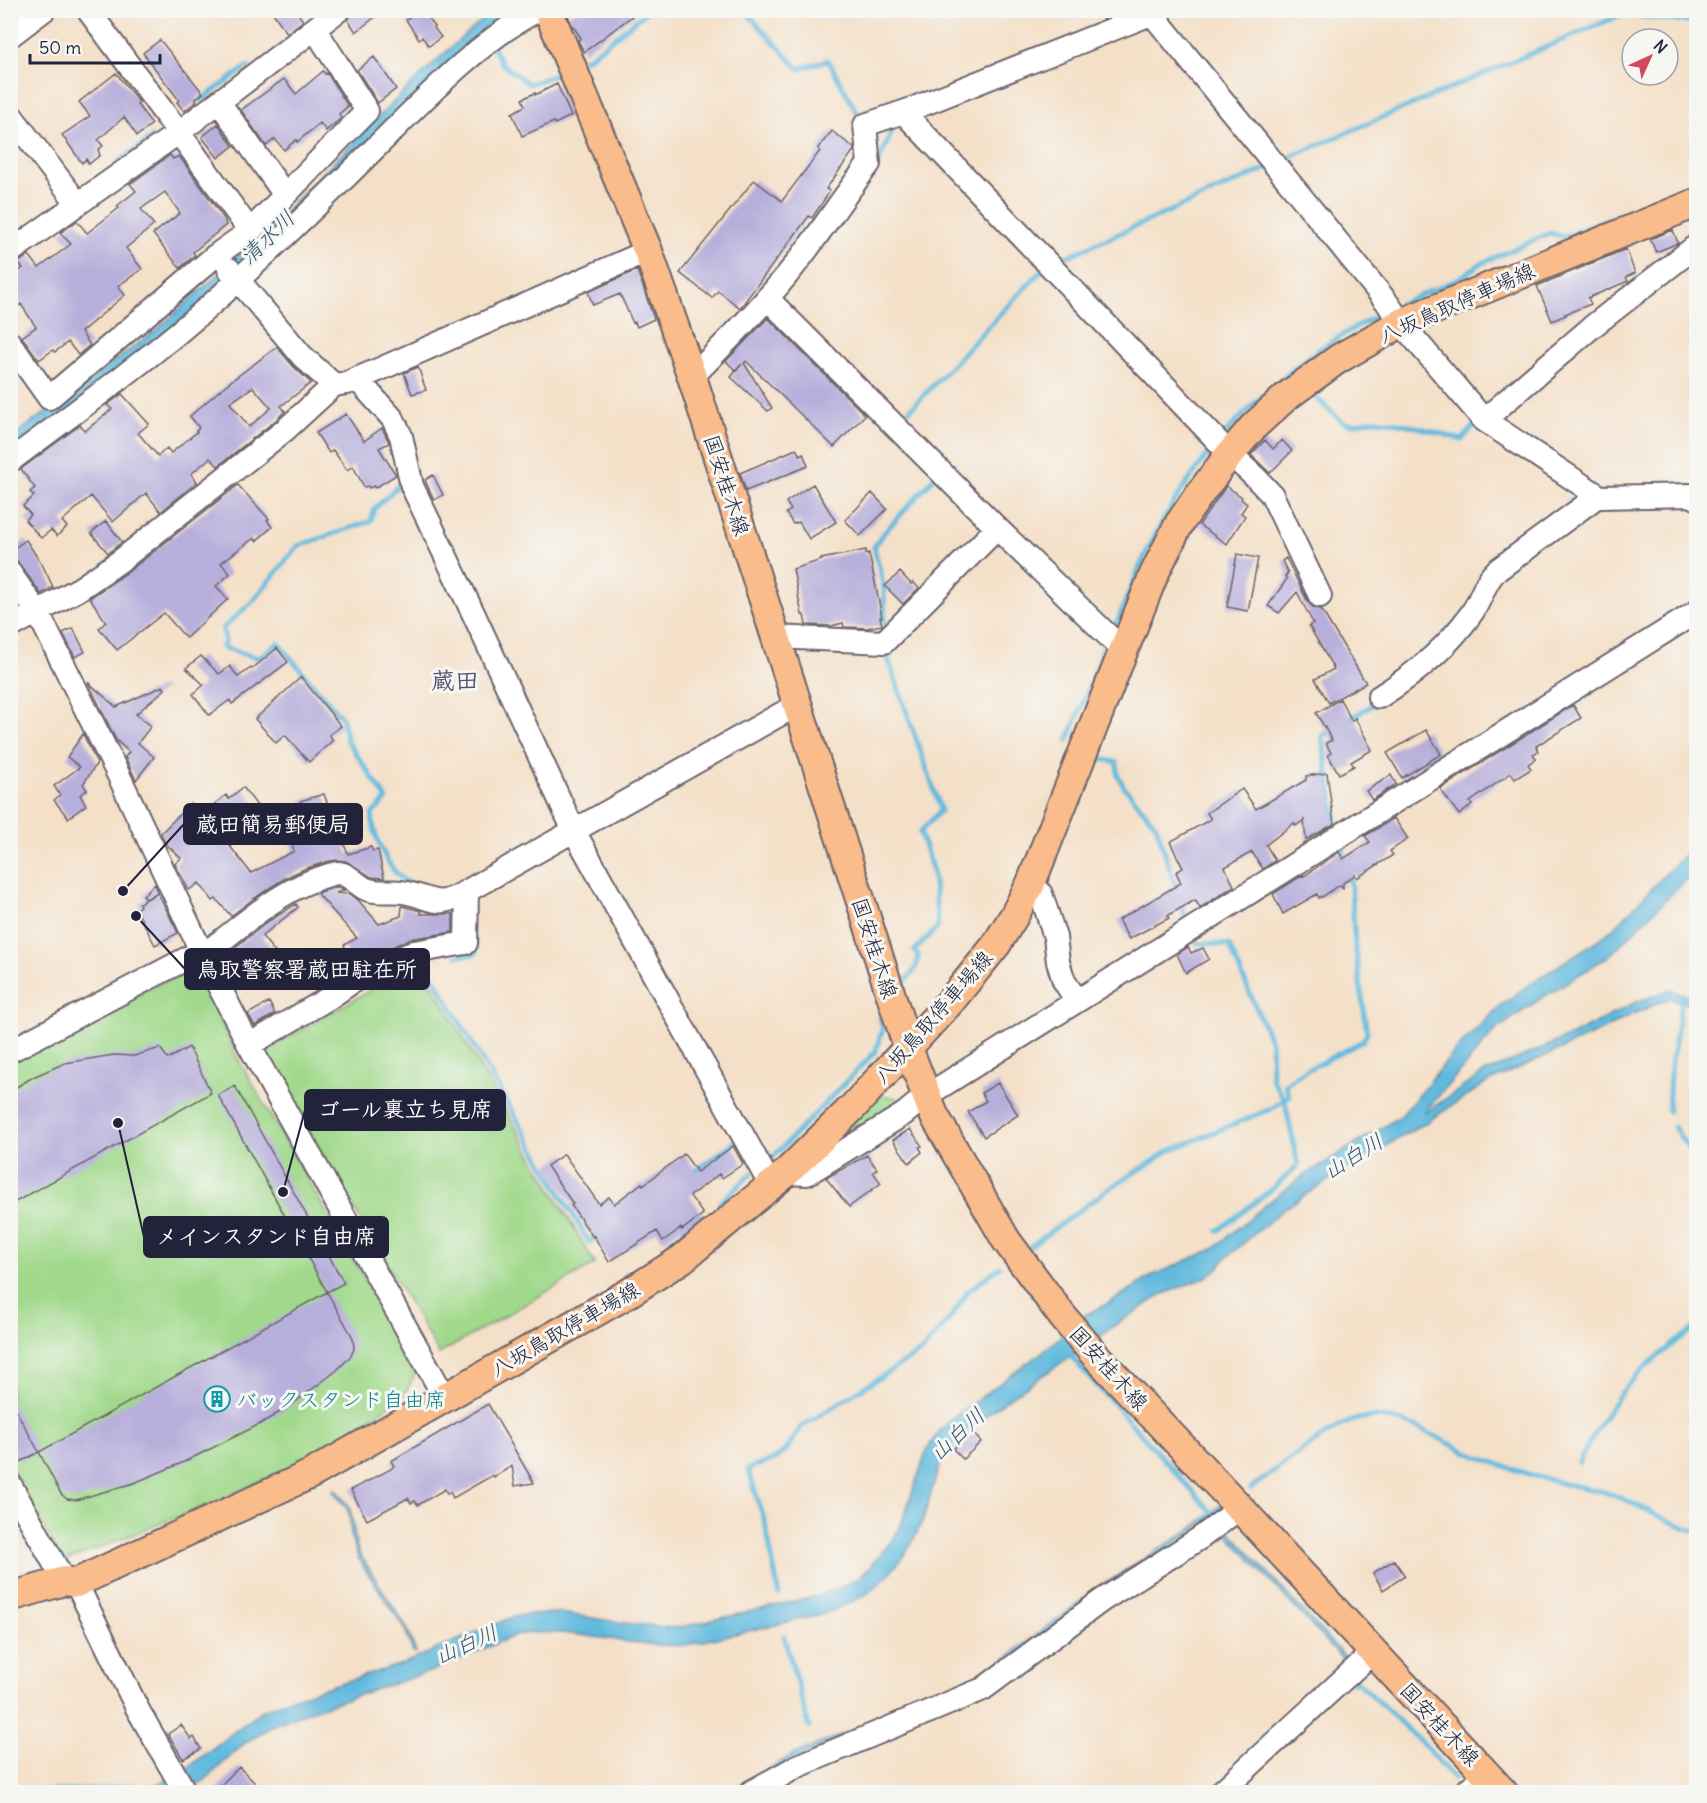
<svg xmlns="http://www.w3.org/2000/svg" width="1707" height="1803" font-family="Delius,'Klee One',sans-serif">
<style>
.green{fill:#a0d98b;stroke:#617e63;stroke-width:1.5}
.water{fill:#60bade;stroke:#416e8c;stroke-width:1.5}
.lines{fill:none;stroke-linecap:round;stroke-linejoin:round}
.stream{stroke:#60bade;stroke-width:5}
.building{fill:#b7afdb;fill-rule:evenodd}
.minor-casing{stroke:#6c646c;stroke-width:26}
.major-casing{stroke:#6c646c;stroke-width:32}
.minor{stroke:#fff;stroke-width:22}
.major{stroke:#f9bc8a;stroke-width:28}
.labels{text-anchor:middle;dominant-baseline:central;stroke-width:6;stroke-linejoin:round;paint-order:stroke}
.street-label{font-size:21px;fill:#22223b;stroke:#f6f6f2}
.culture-label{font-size:21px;fill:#0d838f;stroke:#f6f6f2;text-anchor:start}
.water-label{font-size:22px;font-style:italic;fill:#385774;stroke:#f6f6f2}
.quarter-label{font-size:24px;font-weight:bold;fill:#565373;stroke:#f6f6f2}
.leader{fill:none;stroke:#22223b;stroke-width:2}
.callout-dot{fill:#22223b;stroke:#f6f6f2;stroke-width:2}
.callout{fill:#22223b;stroke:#22223b;stroke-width:2}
.callout-label{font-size:22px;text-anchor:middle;font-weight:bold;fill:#fff}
</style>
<rect width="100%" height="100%" fill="#f6f6f2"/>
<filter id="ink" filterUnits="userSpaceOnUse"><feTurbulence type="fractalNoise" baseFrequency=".0167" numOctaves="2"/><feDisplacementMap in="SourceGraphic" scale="12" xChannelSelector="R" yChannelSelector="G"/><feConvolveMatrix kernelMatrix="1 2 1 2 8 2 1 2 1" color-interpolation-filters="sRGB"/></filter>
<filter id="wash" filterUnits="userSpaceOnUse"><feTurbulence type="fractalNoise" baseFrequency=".008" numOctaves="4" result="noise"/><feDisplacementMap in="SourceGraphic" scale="24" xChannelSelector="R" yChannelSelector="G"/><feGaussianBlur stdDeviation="1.35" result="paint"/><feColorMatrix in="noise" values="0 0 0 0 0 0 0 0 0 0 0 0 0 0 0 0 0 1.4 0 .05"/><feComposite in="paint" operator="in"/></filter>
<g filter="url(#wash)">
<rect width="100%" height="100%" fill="#f4e0c8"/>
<path class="green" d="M419 962 595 1264 439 1354 263 1052Z
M196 966 237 1057 417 1370 404 1396 306 1460 220 1500 63 1562 11 1468 10 1059Z
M886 1096 897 1098 905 1106 849 1143 840 1135 877 1097Z"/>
<path class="water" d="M493 11H528L211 301 11 456V438L155 331 231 263 230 261 241 250 244 251C328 172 404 84 493 11Z
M1696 845V870L1609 956 1545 996 1496 1030 1428 1108 1426 1112 1484 1073 1570 1036 1636 1002 1669 990 1696 997V1007L1670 998 1631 1015 1601 1031 1488 1082 1422 1125 1349 1167 1285 1208 1226 1258 1217 1269 1206 1277 1161 1295 1109 1329 1087 1351 1075 1354C1046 1373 1016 1392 988 1414 975 1424 961 1434 951 1447 938 1463 933 1487 927 1507 917 1540 897 1571 868 1593 855 1602 838 1608 823 1614L686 1645C629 1649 573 1625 516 1635L429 1672 300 1714 270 1727 245 1743 203 1782 187 1792H113L158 1784 187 1768 261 1711 292 1698 402 1664 512 1617 530 1614 560 1613 625 1623 673 1628 686 1626 818 1596 838 1589 858 1578 866 1571 888 1545 899 1530 928 1447 942 1428 953 1418 1046 1349 1085 1315 1107 1304 1154 1275 1213 1249 1270 1201 1303 1176 1401 1116 1460 1045 1500 1006 1531 983 1600 939 1617 925 1667 872Z
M335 1489C339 1494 345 1500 348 1505 355 1519 353 1536 358 1551L408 1630 416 1653H413L405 1629 359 1560 351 1537 350 1520 349 1513 345 1506 333 1491Z
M1223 1503 1226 1507 978 1684 792 1760 738 1792H729L790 1756 978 1679 1104 1584 1191 1529Z
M1227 1528 1347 1659 1344 1661 1224 1531Z"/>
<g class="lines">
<path class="stream" d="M744 10 799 69 828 60 861 120
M1166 15 1178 10
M492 45 502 64 529 84 561 73
M583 60 591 56 649 10
M201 100 248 66
M120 161 152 137
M1281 161 1623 14 1696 23
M878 164 895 123
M1059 260 1268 168
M1400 304 1456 280 1480 264 1550 233 1563 237 1696 184
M1317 399C1325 405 1338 420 1346 423 1354 426 1366 420 1374 420 1404 422 1433 431 1462 440L1474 425 1478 427
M903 417 1042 270
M1224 435C1249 408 1276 382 1306 359 1330 341 1356 327 1382 313
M403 481 374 509 371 521 298 546 252 602 223 628 225 642 222 647 258 658 278 643 342 718 347 741 387 799 372 814C373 834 389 876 410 883
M1112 626 1117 622C1131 588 1144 553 1163 521 1177 496 1194 472 1212 449
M885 631 884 587 874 547 882 535 934 478
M884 647 941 810 920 832 933 872 938 927 914 951 918 955C919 968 910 976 901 985
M1346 721 1374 704
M1333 729 1322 736 1337 828
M1068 740 1100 660 1104 646
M1100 759 1117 762 1118 776 1125 788 1156 825 1177 891
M1344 845 1343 858 1345 863
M1181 903 1188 925
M1192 937 1197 943 1229 945 1271 1042 1272 1078 1285 1102 1298 1165 1277 1185 1218 1231
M457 956 476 954V943
M427 958 423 959 427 966 589 1242 601 1234
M1692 992 1696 993
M1668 1111 1670 1074 1681 1003
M1674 1127 1696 1161
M773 1157 876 1051 883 1027 880 1018
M691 1174 736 1141
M720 1203 752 1173
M669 1243 703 1217
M1030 1247 1111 1187 1154 1161 1166 1152 1273 1108 1289 1096 1285 1084 1303 1072 1363 1041 1367 1033 1355 946 1351 885 1348 872
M1066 1351 1212 1513
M1579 1462C1595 1432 1612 1401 1635 1377 1653 1358 1676 1343 1696 1327
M1251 1488C1275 1471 1337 1421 1362 1418 1405 1412 1443 1444 1481 1458 1508 1468 1537 1477 1564 1484 1580 1487 1598 1489 1613 1495 1642 1506 1667 1523 1696 1531
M779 1594 765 1522 748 1469 775 1459 787 1449 801 1427 922 1351 954 1313 968 1291 1000 1267
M784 1636 809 1727
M1353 1683 1356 1680 1426 1747 1454 1778
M22 1792 99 1790 132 1785"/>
</g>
<g id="blocks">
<path class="building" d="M271 10H296L303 21 287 33Z
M355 10H384L356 32 348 20Z
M418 10H423L435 27 434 28 441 37 429 46 422 37 419 39 406 20Z
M576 10H640L584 52 578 40 581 38 573 26 568 16Z
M160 40 203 93 195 99 197 101 184 111 177 102 179 100 143 53Z
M374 57 396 89 378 103 357 70Z
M323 71 325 74 327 73 348 106 339 114 341 118 326 131 320 123 297 142 296 140 284 150 275 139 266 146 241 110 284 79 296 94Z
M116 73 139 102 137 104 152 124 137 136 124 117 98 140 103 146 98 150 100 155 89 164 86 159 82 163 62 135 90 116 79 102Z
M557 84 571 116 555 124 554 122 522 136 512 113 525 106 522 99 535 93V95Z
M218 124 233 146 218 158 202 137Z
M832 131 854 148V150L826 189 830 191 812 218 809 216 740 308 718 291 712 298 680 273 754 180 782 201 820 151 818 148Z
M170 155 173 159 179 156 225 220 226 225 193 252 195 255 180 268 153 234 180 213 165 192 141 209 154 225 126 248 142 269 118 286 125 295 81 332 90 345 78 355 68 342 55 352 53 350 39 360 22 337 36 327 21 304 10 312V278L23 268 18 263 29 255 39 268 71 244 60 233 77 221 87 233 119 208 117 206 136 191 130 184Z
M1673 230 1678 243 1656 252 1650 239Z
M1626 249 1635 273 1626 277 1628 281 1588 298 1591 304 1565 314 1566 315 1552 321 1537 286Z
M637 270 654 319 637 327 635 322 633 323 620 294 593 305 588 292Z
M768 318 865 415 834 447 746 361 744 363 772 408 768 411 731 377 742 364 735 370 726 361Z
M277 347 293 366 311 383 281 406 285 411 276 420 218 466 210 458 191 474 197 482 161 512 146 493 113 522 91 496 62 521 67 527 57 536 51 530 41 538 25 520 31 515 23 506 34 496 30 492 35 488 21 469 80 425 85 431 112 409 107 405 122 394 149 424 138 433 158 456 167 448 171 453 197 432 196 431 199 428 190 416 227 384ZM253 387 271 408 249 427 230 403Z
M418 367 426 390 412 394 404 373Z
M346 414 364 441 382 428 388 440 389 443 379 448 396 475 375 488 374 486 369 488 368 486 364 487 353 466 347 470 333 450 329 453 316 433Z
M1265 440 1273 449 1282 440 1292 451 1270 473 1251 455Z
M796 449 800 455 803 453 808 466 746 491 740 473Z
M433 475 443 495 434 500 425 480Z
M813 484 836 522 809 539 799 522 793 524 786 513 791 510 786 502Z
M238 485 269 519 267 520 272 527 256 541 254 538 221 563 230 574 216 586 228 599 186 638 164 613 117 650 99 628 106 622 90 598 128 572Z
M1226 486 1242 497 1241 499 1247 504 1241 513 1245 516 1227 544 1199 525Z
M872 493 887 509 860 536 845 520Z
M106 521 122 542 108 553 91 533Z
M26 540 43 566 53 587 41 594 10 551Z
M866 550V554L869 553 882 617H880L882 625 867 628 844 627 843 623 831 626 806 625 804 615H802L793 569 822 560 821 559Z
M1237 554 1258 558 1248 611 1227 607Z
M1286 558 1308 602 1313 607 1321 609 1366 683 1329 703 1315 679 1334 669 1309 626 1313 623 1297 592 1279 613 1268 606 1287 579 1285 577 1288 573 1282 561Z
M900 572 911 584 913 582 919 588 903 604 885 586Z
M73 628 85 652 75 657 63 633Z
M277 648 288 662 232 704 230 700 209 715 193 694 204 685 186 668 201 656 219 674 230 666 238 677 251 668 252 669Z
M301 677 341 726 329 735 333 740 309 762 285 735 276 743 255 719Z
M88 682 116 707 163 686 165 689 136 714 151 726 138 743 154 757 136 780 125 757 129 752 116 740Z
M1340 699 1352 721 1355 718 1372 750 1351 762 1354 766 1339 774 1328 755 1331 753 1326 743 1332 740 1316 713Z
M1573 705 1581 718 1536 746 1539 751 1533 754 1536 759 1528 764 1531 769 1515 779 1511 773 1470 802 1472 805 1459 815 1440 789Z
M1426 730 1441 754 1402 778 1387 753Z
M83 734 97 763 83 784 87 790 80 795 86 805 68 818 54 800 60 795 54 786 80 767 67 757Z
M1327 773 1334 824 1306 840 1304 820 1296 826 1294 823 1266 845 1275 860 1263 869 1252 852 1225 867 1234 886 1200 908 1195 900 1167 916 1169 918 1129 939 1118 920 1181 883 1176 872 1183 868 1170 842 1211 819 1207 813 1242 789 1256 809 1306 780V776Z
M1391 775 1396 784 1372 800 1366 791Z
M243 787 258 807 222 836 251 873 294 851 287 827 306 821 300 801 324 794 337 830 338 829 348 854 371 847 373 851 378 850 384 878 371 877 346 861 338 860 329 861 304 869 285 878 253 899 231 916 216 899 213 901 199 883 189 890 175 864 181 858 165 843 161 833 191 803 202 814 226 795 229 799Z
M1394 818 1408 839 1390 851 1393 855 1357 878 1355 875 1343 883V888L1340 885 1322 897 1321 896 1319 898 1317 894 1283 914 1273 894 1303 875 1304 876 1339 852 1343 859 1370 842 1365 836Z
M155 884 158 892 146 899 143 895Z
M336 887H338L344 890 336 893 349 894 358 900 379 924 401 916 402 906 421 911V914H453V932L409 939 353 965 344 945 357 938 317 893Z
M158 893 178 933 155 945 136 909 140 906 139 903Z
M296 904 298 907 262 936 281 960 253 983 250 979 238 989 232 982 227 972 228 971 222 962 228 957 225 955 269 921Z
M1188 947 1191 953 1203 948 1209 959 1186 973 1177 954Z
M269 1002 275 1014 255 1026 248 1014Z
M189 1047 211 1093 10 1205V1091L33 1077 65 1063 114 1055 134 1056 160 1048 168 1059Z
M998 1083 1018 1115 984 1137 968 1112 986 1101 981 1093Z
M235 1086 344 1283 327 1292 218 1095Z
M910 1129 922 1146 919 1147 922 1152 909 1163 893 1140Z
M733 1146 743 1164 722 1178 719 1174 690 1196 703 1214 682 1230 681 1228 663 1241 657 1231 609 1262 594 1236 593 1237 571 1205 573 1204 547 1166 564 1154 599 1204 609 1197 614 1204 642 1183 643 1185 684 1154 697 1172Z
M867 1155 877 1169 873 1172 881 1183 849 1207 826 1178Z
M327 1292 353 1338 354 1349 350 1357 336 1371 290 1406 260 1424 184 1462 134 1483 76 1500 67 1499 61 1494 39 1452Z
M10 1400 39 1452 20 1462 10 1444Z
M488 1404 534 1483 515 1486 512 1466 494 1477 493 1475 453 1498 450 1492 447 1494 445 1489 418 1505 415 1501 411 1503 408 1498 367 1520 351 1490 391 1469 394 1466 391 1461Z
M972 1432 981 1442 963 1459 953 1449Z
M1394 1560 1405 1576 1383 1590 1373 1573Z
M181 1725 191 1739 194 1737 201 1749 183 1759 168 1734Z
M239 1767 264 1792H214Z"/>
</g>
</g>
<g filter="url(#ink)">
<use href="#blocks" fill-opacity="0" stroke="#6c646c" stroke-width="1.5"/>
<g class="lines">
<g class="minor-casing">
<path id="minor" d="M88 10 193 152 250 231
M1149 10 1386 301 1401 323 1484 420 1600 497 1694 495 1696 498
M10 36 44 10
M219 102 285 195
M903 112 1230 454 1256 478 1272 495 1320 596
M10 114 78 204
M10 252 178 133 339 10
M229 269 302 356 334 385 347 383 378 370 648 251
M767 298 997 528 1123 650
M10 343 49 398 215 256 250 231 367 111 315 29
M692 377C727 341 764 305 795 265 821 232 843 197 869 164L865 125 909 110 1161 10
M357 379 393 419 401 436 412 486 475 617 574 831 771 1186
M1484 420 1593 326 1696 246
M10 461C88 402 167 347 238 280 283 238 328 195 372 151 422 102 475 43 538 10
M10 573 38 613 119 776 201 951 249 1045 445 1398
M10 627 79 589 120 561 285 430 334 385
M775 637 884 642 997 528
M1379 697C1414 675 1447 648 1471 614 1481 601 1484 582 1496 571L1598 496
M1031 883 1041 894 1055 937 1058 962 1064 981 1077 1001
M203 955C241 927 279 889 326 876 329 875 335 873 339 873 349 874 357 885 366 889 378 894 390 890 402 892 434 897 434 911 467 891
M249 1045 329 998 359 977 386 964 414 952 466 943 467 891 797 705
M10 1051 201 951
M786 1173 807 1174 904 1114 926 1096 1696 612
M10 1484 64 1581
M76 1583 138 1710 185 1792
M751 1792 798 1766 983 1689 1101 1601 1200 1538 1240 1508
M1221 1792 1373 1652
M1465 1792 1486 1774"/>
</g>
<g class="major-casing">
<path id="major" d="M548 10 648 251 692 377 908 1048 934 1115 1006 1240 1063 1317 1095 1355 1240 1508 1503 1792
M10 1597 64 1581 76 1583 311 1474 627 1294 682 1259 786 1173 853 1107 950 1002 996 945 1014 916 1031 883 1154 574 1179 524 1201 492 1230 454 1254 426 1287 396 1338 359 1401 323 1696 203"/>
</g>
<use href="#minor" class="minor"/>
<use href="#major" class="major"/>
</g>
</g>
<defs>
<g id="building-ring" transform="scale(1.35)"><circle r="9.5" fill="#f6f6f2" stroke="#0f9aa8" stroke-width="1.5"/><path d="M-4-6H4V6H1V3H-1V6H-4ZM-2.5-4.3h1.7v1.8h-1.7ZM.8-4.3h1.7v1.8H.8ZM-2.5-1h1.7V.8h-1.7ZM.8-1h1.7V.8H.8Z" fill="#0f9aa8"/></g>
</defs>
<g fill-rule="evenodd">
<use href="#building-ring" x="217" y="1399"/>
</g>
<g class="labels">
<g class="street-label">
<text transform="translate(1457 303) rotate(-24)">八坂鳥取停車場線</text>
<text transform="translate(727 485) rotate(72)">国安桂木線</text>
<text transform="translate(875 948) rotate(72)">国安桂木線</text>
<text transform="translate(933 1017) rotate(-49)">八坂鳥取停車場線</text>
<text transform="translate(565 1329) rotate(-30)">八坂鳥取停車場線</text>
<text transform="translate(1109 1368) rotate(48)">国安桂木線</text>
<text transform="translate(1440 1724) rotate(47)">国安桂木線</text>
</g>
<g class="culture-label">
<text x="236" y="1399">バックスタンド自由席</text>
</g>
<g class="water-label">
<text transform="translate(267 237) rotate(-44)">清水川</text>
<text transform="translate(1353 1156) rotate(-32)">山白川</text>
<text transform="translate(957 1434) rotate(-43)">山白川</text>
<text transform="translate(466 1644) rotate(-24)">山白川</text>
</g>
<g class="quarter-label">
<text x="455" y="680">蔵田</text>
</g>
</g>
<path class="leader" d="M123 891L184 824M136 916L185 969M283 1192L305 1110M118 1123L144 1237"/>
<g class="callout-dot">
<circle cx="123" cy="891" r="6"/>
<circle cx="136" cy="916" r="6"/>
<circle cx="283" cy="1192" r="6"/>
<circle cx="118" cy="1123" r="6"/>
</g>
<g class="callout">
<rect x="184" y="804" width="178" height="40" rx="6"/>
<rect x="185" y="949" width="244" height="40" rx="6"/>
<rect x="305" y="1090" width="200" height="40" rx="6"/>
<rect x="144" y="1217" width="244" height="40" rx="6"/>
</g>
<g class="callout-label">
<text x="273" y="832">蔵田簡易郵便局</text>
<text x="307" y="977">鳥取警察署蔵田駐在所</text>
<text x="405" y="1117">ゴール裏立ち見席</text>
<text x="266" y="1244">メインスタンド自由席</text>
</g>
<rect width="1707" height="1803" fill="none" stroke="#f6f6f2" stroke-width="36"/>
<g transform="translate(1650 57) rotate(45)"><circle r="28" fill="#f6f6f2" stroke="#a1a1a9" stroke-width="1.5"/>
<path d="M0-4.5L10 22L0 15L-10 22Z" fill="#d1495b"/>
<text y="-9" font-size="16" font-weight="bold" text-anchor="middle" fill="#22223b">N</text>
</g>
<path d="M30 54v9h130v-9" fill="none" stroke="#22223b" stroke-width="3"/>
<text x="39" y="54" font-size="18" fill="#22223b" stroke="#f6f6f2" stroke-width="4.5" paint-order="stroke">50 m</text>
</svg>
